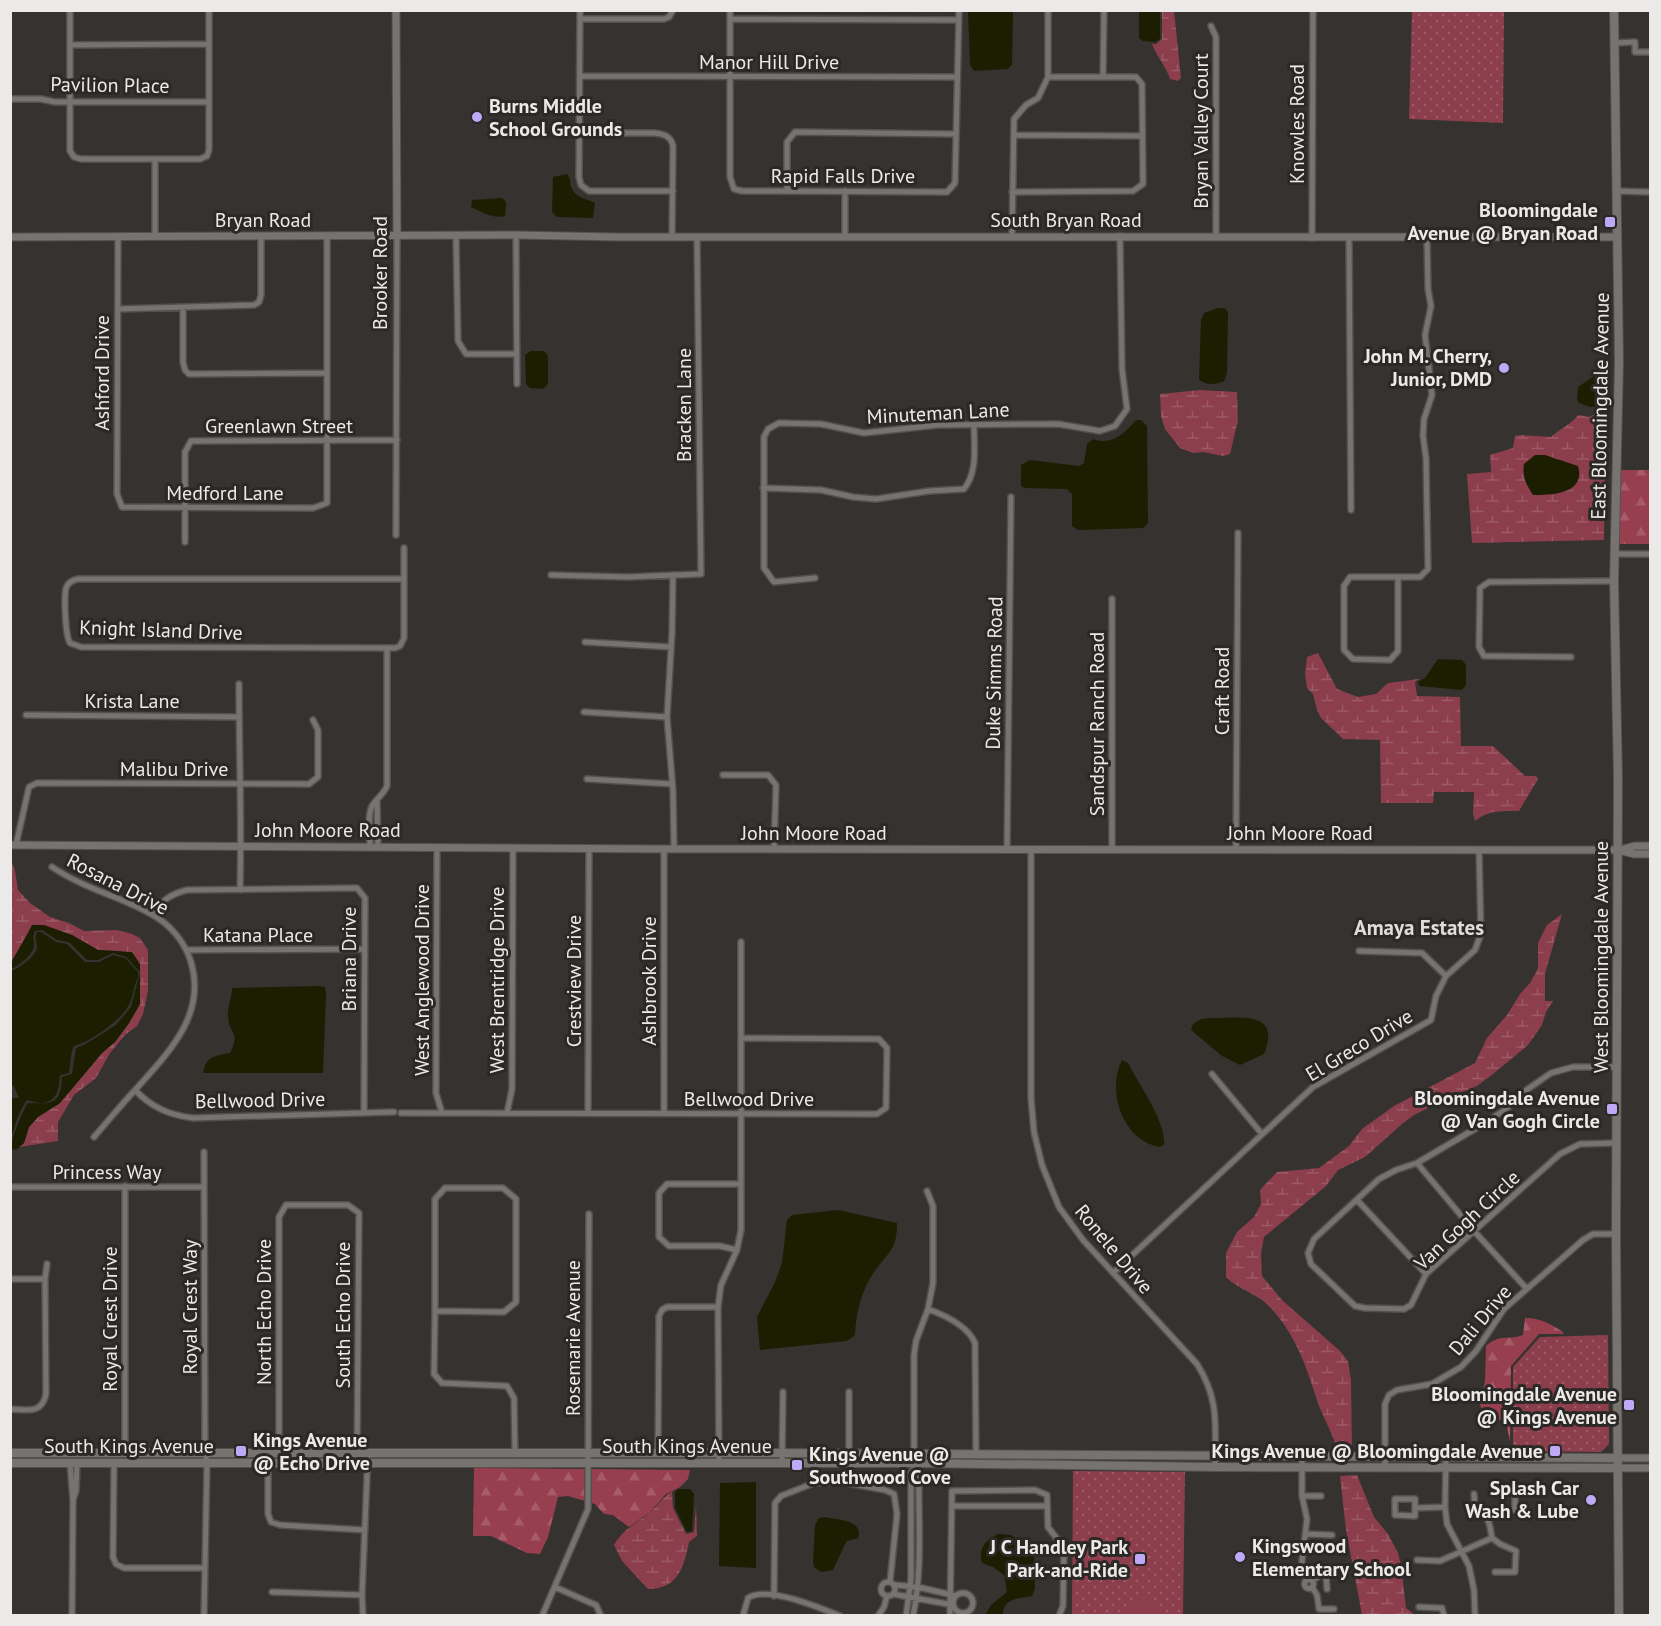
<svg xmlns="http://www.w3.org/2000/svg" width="1661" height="1626" font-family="'PT Sans',sans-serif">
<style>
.forest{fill:url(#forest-firs)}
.wetland{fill:url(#wetland-marsh)}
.park{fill:url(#park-dots)}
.pitch{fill:#8c3e4c}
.water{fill:#1c1e01}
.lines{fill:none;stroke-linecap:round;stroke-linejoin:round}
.minor-casing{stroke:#53504e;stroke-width:8}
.tertiary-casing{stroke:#53504e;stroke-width:9}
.secondary-casing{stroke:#53504e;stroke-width:10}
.minor{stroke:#767370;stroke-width:5}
.tertiary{stroke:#767370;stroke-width:7}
.secondary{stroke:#767370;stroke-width:8}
.poi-dot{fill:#bda9f5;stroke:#2b2926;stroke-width:2}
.labels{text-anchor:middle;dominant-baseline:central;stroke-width:6;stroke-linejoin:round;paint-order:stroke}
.street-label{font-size:20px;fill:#eceae9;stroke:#2b2926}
.poi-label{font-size:20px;font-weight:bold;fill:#eceae9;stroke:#2b2926;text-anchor:end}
.neighbourhood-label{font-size:21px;font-weight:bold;fill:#dfdcd9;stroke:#2b2926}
</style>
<defs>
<pattern id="forest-firs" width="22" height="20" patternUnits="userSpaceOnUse" patternTransform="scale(1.5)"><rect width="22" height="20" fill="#983f4f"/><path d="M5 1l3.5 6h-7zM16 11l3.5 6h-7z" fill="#a75b68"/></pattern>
<pattern id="wetland-marsh" width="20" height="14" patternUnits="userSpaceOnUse" patternTransform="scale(1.5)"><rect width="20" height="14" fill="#8c3e4c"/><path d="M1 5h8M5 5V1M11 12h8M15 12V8" fill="none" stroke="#9c5a66"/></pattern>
<pattern id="park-dots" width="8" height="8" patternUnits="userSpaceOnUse" patternTransform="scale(1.5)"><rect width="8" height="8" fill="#8c3e4c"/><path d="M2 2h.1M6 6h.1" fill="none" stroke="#9c5a66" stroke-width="1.8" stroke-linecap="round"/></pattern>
</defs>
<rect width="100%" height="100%" fill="#353230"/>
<path class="forest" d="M1620 470H1650V544H1618Z
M1525 1318C1540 1318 1551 1324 1563 1332V1334H1539L1511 1366 1510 1442 1506 1422 1482 1414 1480 1403 1485 1381 1486 1346C1501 1333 1506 1341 1523 1335Z
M474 1468 585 1469V1501L568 1496 558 1497 548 1537 540 1554 527 1553 491 1536H473Z
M591 1469 690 1470 688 1479 680 1487 666 1494 650 1512 629 1527 613 1515 604 1514 595 1504 591 1503Z"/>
<path class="wetland" d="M1162 11H1174L1181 78 1178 81 1170 79C1166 66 1157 57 1152 44H1156L1162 39Z
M1200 390 1237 392 1238 420 1230 454 1223 456 1203 452 1193 453 1180 448 1165 429 1161 416 1160 394Z
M1609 405 1606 436 1604 540 1472 543 1467 474 1491 472 1490 455 1513 448 1515 436 1521 435 1551 437C1559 429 1572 424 1578 415L1589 417 1608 408Z
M1318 653 1337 689 1358 697 1376 694 1388 683 1419 679 1415 682 1417 696 1460 697 1461 746H1493L1525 776H1536L1538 779 1519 811C1502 811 1488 810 1475 821L1473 813 1474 792H1434L1433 803H1381L1380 740 1343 739 1321 718 1317 710 1313 694 1307 688 1305 674 1307 657Z
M10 856 15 871 18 890 30 903 50 917 69 923 84 931 117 930 132 934 140 938 148 950V991L143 1014 137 1026 125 1035 110 1053 96 1078 74 1095 58 1122V1141L19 1147 24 1143 29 1127 38 1117 60 1103 102 1053 115 1042 129 1023 140 1004V964L121 951 98 950 72 935 32 925 21 947 11 961Z
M1562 914 1545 974V1001H1553L1546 1012 1542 1025 1528 1045 1493 1074 1477 1086 1450 1097 1414 1115 1402 1124 1365 1157 1338 1170 1326 1186 1264 1237 1261 1253 1262 1276 1282 1300 1340 1351 1348 1361 1351 1380 1352 1451 1337 1450C1332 1430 1320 1413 1315 1394 1304 1360 1293 1331 1268 1305 1255 1293 1238 1289 1226 1277V1253L1237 1232 1254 1217 1261 1204 1260 1190 1277 1172 1319 1168 1349 1146 1362 1129 1394 1106 1475 1063 1487 1038 1507 1015 1520 994 1530 983 1538 969V943L1547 925Z
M1357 1475 1374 1517 1388 1534 1398 1553 1401 1565 1406 1608 1415 1615H1362L1346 1530 1340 1476Z
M675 1489 672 1492 673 1508 686 1534 694 1532 696 1505 697 1536 689 1542C684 1567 678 1589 648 1589L622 1561 614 1545C623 1529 636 1524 650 1512 659 1504 665 1495 675 1489Z"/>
<path class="park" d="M1412 11H1504L1503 123 1409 119Z
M1608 1335 1609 1444 1601 1452 1513 1451V1367L1540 1337Z
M1073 1471 1185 1472 1183 1615 1072 1616Z"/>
<path class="pitch" d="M1139 1595 1142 1597 1162 1615H1118Z"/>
<path class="water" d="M968 11H1013L1012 64 1008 69 974 71 970 65Z
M1139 11H1160V39L1155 42 1143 41 1139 38Z
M567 174C572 180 569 183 572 189 576 198 588 199 595 203L593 218 557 217 552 212 553 177Z
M502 198 506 202 505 216C493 219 482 212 471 207L472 200Z
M1218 308H1225L1228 313 1227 373 1224 381C1215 385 1207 385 1199 380L1201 320 1204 313Z
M531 351H544L548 356V384L543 389 530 388 526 384 525 355Z
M1600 372 1607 379 1606 399 1604 405 1590 407 1579 403 1577 400 1578 387Z
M1136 420H1141L1147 426 1148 523 1143 528 1078 530 1072 526V494L1067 489 1025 488 1021 486V465L1030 460 1079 466 1084 463 1087 444 1093 439C1112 446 1124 434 1136 420Z
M1535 455H1545L1578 466C1586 494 1552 495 1533 495 1526 484 1522 477 1524 464Z
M1438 659 1462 660 1466 665V685L1462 690 1420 686 1418 682 1425 678Z
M32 925H44L72 935 98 950 132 952 140 964V1004L129 1023 115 1042 102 1053 60 1103 38 1117 29 1127 24 1143 17 1149 11 1150C10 1141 23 1110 28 1103 52 1104 61 1105 62 1077L72 1074 76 1048 84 1045 116 1025 131 1007 140 972 126 957 113 953 98 960H87L69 942 57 940 42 930 35 931C32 937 34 939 34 945 34 955 19 965 11 969 10 960 27 937 32 925Z
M37 932H41L56 942 67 944 85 962H99L113 955 125 958 138 972V977C133 987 133 1000 127 1008 118 1022 90 1042 74 1046 71 1050 70 1067 69 1073L60 1075C59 1087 58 1102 42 1103 38 1103 32 1101 27 1100 19 1111 15 1125 11 1138V1098H19L14 1086 11 1085V971C19 968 36 957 37 947 37 941 34 939 37 932Z
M320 986 325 987 326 995 323 1073H203C206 1056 215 1056 230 1053 241 1032 229 1034 228 1017 227 1008 232 998 232 988Z
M1211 1018C1240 1018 1282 1010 1264 1054L1240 1065 1222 1056 1191 1030 1193 1024 1201 1019Z
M1122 1060 1128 1063C1139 1085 1166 1121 1164 1145L1160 1147C1123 1141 1106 1091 1122 1060Z
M838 1210 897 1223C897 1251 888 1252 874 1272 861 1291 856 1313 855 1335L847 1341 760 1350 757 1317 775 1282 782 1263 787 1220 792 1215Z
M756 1482V1568L719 1566 720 1483Z
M679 1489H690L694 1494 692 1531 687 1532 675 1508V1492Z
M825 1517C838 1520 864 1520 858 1538L847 1541 845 1544 833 1570 821 1572 814 1567 813 1562 815 1525 819 1518Z
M998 1534 1011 1535 1023 1544 1030 1540 1034 1544 1035 1588 1032 1596C1019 1599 1003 1597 1003 1615H985L991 1605 1007 1592 1004 1575 993 1567 982 1563C978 1549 985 1540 998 1534Z"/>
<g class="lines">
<g class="minor-casing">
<path id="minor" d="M70 10V151L74 157 81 159H200L207 156 209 150V10
M580 10 579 177 581 185 589 191H673
M730 10V177L734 189 742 191 947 192 955 183 959 10
M580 19H664L669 17 673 10
M730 19 959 20
M1211 26 1216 37V237
M1614 43 1635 42V52H1650
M70 45 209 44
M580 76 957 77
M1103 76 1104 10
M10 99H41L55 102H209
M580 133H654C664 134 671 136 673 146L672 236
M1014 135 1142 136
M787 191V142L795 132 955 134
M845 191V237
M1616 191 1650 192
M1012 192 1133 191 1143 184 1142 84 1136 77H1048
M516 235 517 384
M456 236 458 341 466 354H516
M118 237 117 494 122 507 313 508 327 503V237
M155 237V159
M1012 237 1014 119 1026 105 1038 98 1048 77V10
M1349 237 1351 510
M1312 238 1313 10
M118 309 254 305 259 302 261 295V237
M183 309V362L185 370 189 374 327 373
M763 488 821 490 853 497 876 499 929 491 964 489C978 471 974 447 974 425
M396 535 397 236
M185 542V452L191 441 397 440
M1615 554H1650
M551 575 627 577 701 574 697 237
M673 575 672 633 667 717 673 791 674 849
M1350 577H1398V651L1390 660 1353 659 1344 650V586Z
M1398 577H1420L1428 569 1426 458 1423 436 1424 419 1432 395 1425 335 1431 306 1428 289 1427 238
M815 578 774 582 764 568V437L768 429 779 423 821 424 864 433 938 425 1058 424 1100 431 1115 426 1127 409 1122 369 1120 236
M404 579H78C73 580 68 582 66 588 64 597 65 635 70 643L81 647 395 648 400 646 404 638V548
M585 642 671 647
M1571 657 1484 656 1479 647 1480 588 1489 582 1614 581
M239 684C239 753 242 821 240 890
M584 712 667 717
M26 715 239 717
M723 775H768L776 785 774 849
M587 779 672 784
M377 801 378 846
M16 845 29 787 37 783 309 784 318 777V730L313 720
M370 846C370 834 367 816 372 806 376 799 383 795 387 786V648
M437 847 436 1093 442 1113
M1007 850 1011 497
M1031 850V1098L1034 1132 1042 1165 1059 1207 1083 1240 1197 1364C1220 1400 1215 1427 1215 1467
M1112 850V599
M1236 850 1238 533
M52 867C85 889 119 896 151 914 170 924 185 942 191 962 207 1015 168 1053 136 1089 121 1105 108 1121 94 1137
M153 914C162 900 171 894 187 890L357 888 365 898 364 1113
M188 950 364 949
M1359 951 1422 953 1446 976
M1212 1074 1262 1134
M135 1090C151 1107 169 1115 193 1118L394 1112
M401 1113 877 1114 886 1108 887 1048 879 1039 741 1038
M507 1113 512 1089 513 848
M588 1113 589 849
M664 1113V849
M1616 1143 1580 1144 1560 1154 1426 1274 1411 1305 1404 1309 1365 1308 1355 1306 1311 1264 1308 1253 1314 1239 1379 1179 1396 1170 1417 1163 1485 1123 1506 1109 1525 1091 1551 1073 1573 1067H1617
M1417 1163 1474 1231 1527 1289
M10 1187H204
M445 1188H503L516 1199V1302L504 1312 435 1311V1199Z
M1357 1200 1426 1274
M737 1250 720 1246H669L659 1237V1193L667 1184H741
M1113 1273 1313 1087 1431 1020 1436 996 1446 976 1475 950 1481 934 1479 850
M10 1279H45
M928 1309C944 1315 968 1326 975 1343L976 1454
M435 1311 434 1374 442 1383 507 1386 514 1398 515 1455
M10 1409C28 1410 42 1414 46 1394L45 1279 47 1264
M125 1452V1186
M279 1452V1217L286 1205H348L359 1213 357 1462
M658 1453 659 1316 662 1310 667 1307H718
M1302 1456V1496L1307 1519 1302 1561 1303 1573 1307 1580
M1446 1457 1445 1507 1447 1524 1469 1566 1474 1590 1475 1616
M268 1462V1514L271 1522 280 1525 365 1530
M70 1463 73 1501 72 1616
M114 1463 113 1557 116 1564 124 1568H204
M719 1463 718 1307 721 1285 737 1250 741 1230V942
M782 1463 783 1392
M849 1463V1392
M1385 1467V1404L1389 1395 1397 1390 1432 1384 1461 1367 1476 1351 1504 1309 1583 1240 1593 1234H1616
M1474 1494 1475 1512C1491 1517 1489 1523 1492 1538
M1302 1496H1321
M1395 1499H1415V1516L1395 1515Z
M73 1500 76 1491 77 1463
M952 1506H1047
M1415 1508 1445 1507
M1488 1520 1495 1510H1515V1496
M1306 1534 1332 1535
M1492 1538 1500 1544 1516 1551 1515 1572H1495
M1417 1560 1440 1561 1492 1538
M1304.5 1584a4.5 4.5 0 1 1 9 0a4.5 4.5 0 1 1-9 0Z
M1312 1581 1322 1574H1326L1327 1589
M881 1589a7 7 0 1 1 14 0a7 7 0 1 1-14 0Z
M895 1585 918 1587 956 1596
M555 1587 591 1603 596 1605 601 1616
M1312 1587 1317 1595 1319 1609H1334
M272 1592 362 1595
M953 1603a10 10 0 1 1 20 0a10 10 0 1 1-20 0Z
M893 1594 953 1605
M774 1596 775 1503 781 1496 814 1483 842 1482 885 1490 894 1494 897 1514 890 1582
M1419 1607 1442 1608 1444 1616
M204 1616 207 1463 205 1452 204 1152
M363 1616 362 1595 368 1453
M542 1616 588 1509 589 1214
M743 1616 748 1598C766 1585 821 1608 840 1616
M878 1616 884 1607 887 1596
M906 1616 911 1579V1473L914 1468V1355L916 1341 928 1309 933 1283V1206L927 1191
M913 1616C923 1569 918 1520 919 1473L914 1468
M950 1616 952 1491 1035 1490 1047 1495 1048 1527 1064 1548 1063 1606 1059 1616"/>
</g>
<g class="tertiary-casing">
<path id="tertiary" d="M396 10 397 236
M10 237 516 235 618 237H1617
M10 845 664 849 1578 850H1618L1634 854H1650
M1620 850 1634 846H1650
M1619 1458H1650
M1619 1468H1650"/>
</g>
<g class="secondary-casing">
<path id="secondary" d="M1614 10 1619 362 1614 581 1618 778 1616 1234 1619 1616
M10 1453H782L1619 1458
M10 1463H914L1215 1467 1619 1468"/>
</g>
<use href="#minor" class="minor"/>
<use href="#tertiary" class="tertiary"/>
<use href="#secondary" class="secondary"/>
</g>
<g class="poi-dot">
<circle cx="477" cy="117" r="6"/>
<rect x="1604" y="216" width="12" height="12" rx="3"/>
<circle cx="1504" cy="368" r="6"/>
<rect x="1606" y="1103" width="12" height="12" rx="3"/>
<rect x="1623" y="1399" width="12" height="12" rx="3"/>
<rect x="235" y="1445" width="12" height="12" rx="3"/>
<rect x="1549" y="1445" width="12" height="12" rx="3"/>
<rect x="791" y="1459" width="12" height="12" rx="3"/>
<circle cx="1591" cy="1500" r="6"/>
<circle cx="1240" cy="1557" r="6"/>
<rect x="1134" y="1553" width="12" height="12" rx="3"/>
</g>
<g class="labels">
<g class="street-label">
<text x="769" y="62">Manor Hill Drive</text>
<text transform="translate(110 85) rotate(1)">Pavilion Place</text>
<text transform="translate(1297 124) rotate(-90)">Knowles Road</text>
<text transform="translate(1201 131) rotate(-90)">Bryan Valley Court</text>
<text x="843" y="176">Rapid Falls Drive</text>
<text x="263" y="220">Bryan Road</text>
<text x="1066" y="220">South Bryan Road</text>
<text transform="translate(380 273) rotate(-90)">Brooker Road</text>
<text transform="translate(102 373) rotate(-90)">Ashford Drive</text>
<text transform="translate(684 405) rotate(-90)">Bracken Lane</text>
<text transform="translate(1600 406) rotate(-89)">East Bloomingdale Avenue</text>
<text transform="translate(938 413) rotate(-3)">Minuteman Lane</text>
<text x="279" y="426">Greenlawn Street</text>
<text x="225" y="493">Medford Lane</text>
<text transform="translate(161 630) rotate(2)">Knight Island Drive</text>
<text transform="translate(994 673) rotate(-89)">Duke Simms Road</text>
<text transform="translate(1222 691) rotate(-90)">Craft Road</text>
<text x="132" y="701">Krista Lane</text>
<text transform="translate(1097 724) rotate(-90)">Sandspur Ranch Road</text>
<text x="174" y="769">Malibu Drive</text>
<text x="328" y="830">John Moore Road</text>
<text x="814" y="833">John Moore Road</text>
<text x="1300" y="833">John Moore Road</text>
<text transform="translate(118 884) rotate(27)">Rosana Drive</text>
<text x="258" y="935">Katana Place</text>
<text transform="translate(1601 957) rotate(-90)">West Bloomingdale Avenue</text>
<text transform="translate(349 959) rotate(-90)">Briana Drive</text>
<text transform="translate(422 980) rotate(-90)">West Anglewood Drive</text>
<text transform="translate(497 980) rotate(-90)">West Brentridge Drive</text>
<text transform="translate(574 981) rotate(-90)">Crestview Drive</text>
<text transform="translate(649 981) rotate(-90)">Ashbrook Drive</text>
<text transform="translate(1359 1045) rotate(-31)">El Greco Drive</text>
<text x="749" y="1099">Bellwood Drive</text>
<text transform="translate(260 1100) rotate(-1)">Bellwood Drive</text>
<text x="107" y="1172">Princess Way</text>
<text transform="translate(1467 1220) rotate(-43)">Van Gogh Circle</text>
<text transform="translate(1114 1249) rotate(50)">Ronele Drive</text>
<text transform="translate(190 1307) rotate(-90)">Royal Crest Way</text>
<text transform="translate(264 1312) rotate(-90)">North Echo Drive</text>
<text transform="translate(343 1315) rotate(-90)">South Echo Drive</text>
<text transform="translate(110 1319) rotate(-90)">Royal Crest Drive</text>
<text transform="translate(1480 1320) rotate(-50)">Dali Drive</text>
<text transform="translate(573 1338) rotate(-90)">Rosemarie Avenue</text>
<text x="129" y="1446">South Kings Avenue</text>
<text x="687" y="1446">South Kings Avenue</text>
</g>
<g class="poi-label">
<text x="489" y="106" text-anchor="start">Burns Middle<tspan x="489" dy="23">School Grounds</tspan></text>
<text x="1598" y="210">Bloomingdale<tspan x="1598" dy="23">Avenue @ Bryan Road</tspan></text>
<text x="1492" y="356">John M. Cherry,<tspan x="1492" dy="23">Junior, DMD</tspan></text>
<text x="1600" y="1098">Bloomingdale Avenue<tspan x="1600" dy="23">@ Van Gogh Circle</tspan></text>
<text x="1617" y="1394">Bloomingdale Avenue<tspan x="1617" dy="23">@ Kings Avenue</tspan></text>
<text x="253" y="1440" text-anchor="start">Kings Avenue<tspan x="253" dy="23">@ Echo Drive</tspan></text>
<text x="1543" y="1451">Kings Avenue @ Bloomingdale Avenue</text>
<text x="809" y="1454" text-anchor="start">Kings Avenue @<tspan x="809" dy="23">Southwood Cove</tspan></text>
<text x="1579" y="1488">Splash Car<tspan x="1579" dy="23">Wash &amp; Lube</tspan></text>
<text x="1252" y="1546" text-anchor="start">Kingswood<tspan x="1252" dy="23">Elementary School</tspan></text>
<text x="1128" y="1547">J C Handley Park<tspan x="1128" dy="23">Park-and-Ride</tspan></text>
</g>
<g class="neighbourhood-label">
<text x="1419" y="927">Amaya Estates</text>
</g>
</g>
<rect width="1661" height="1626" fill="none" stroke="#eceae9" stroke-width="24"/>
</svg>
